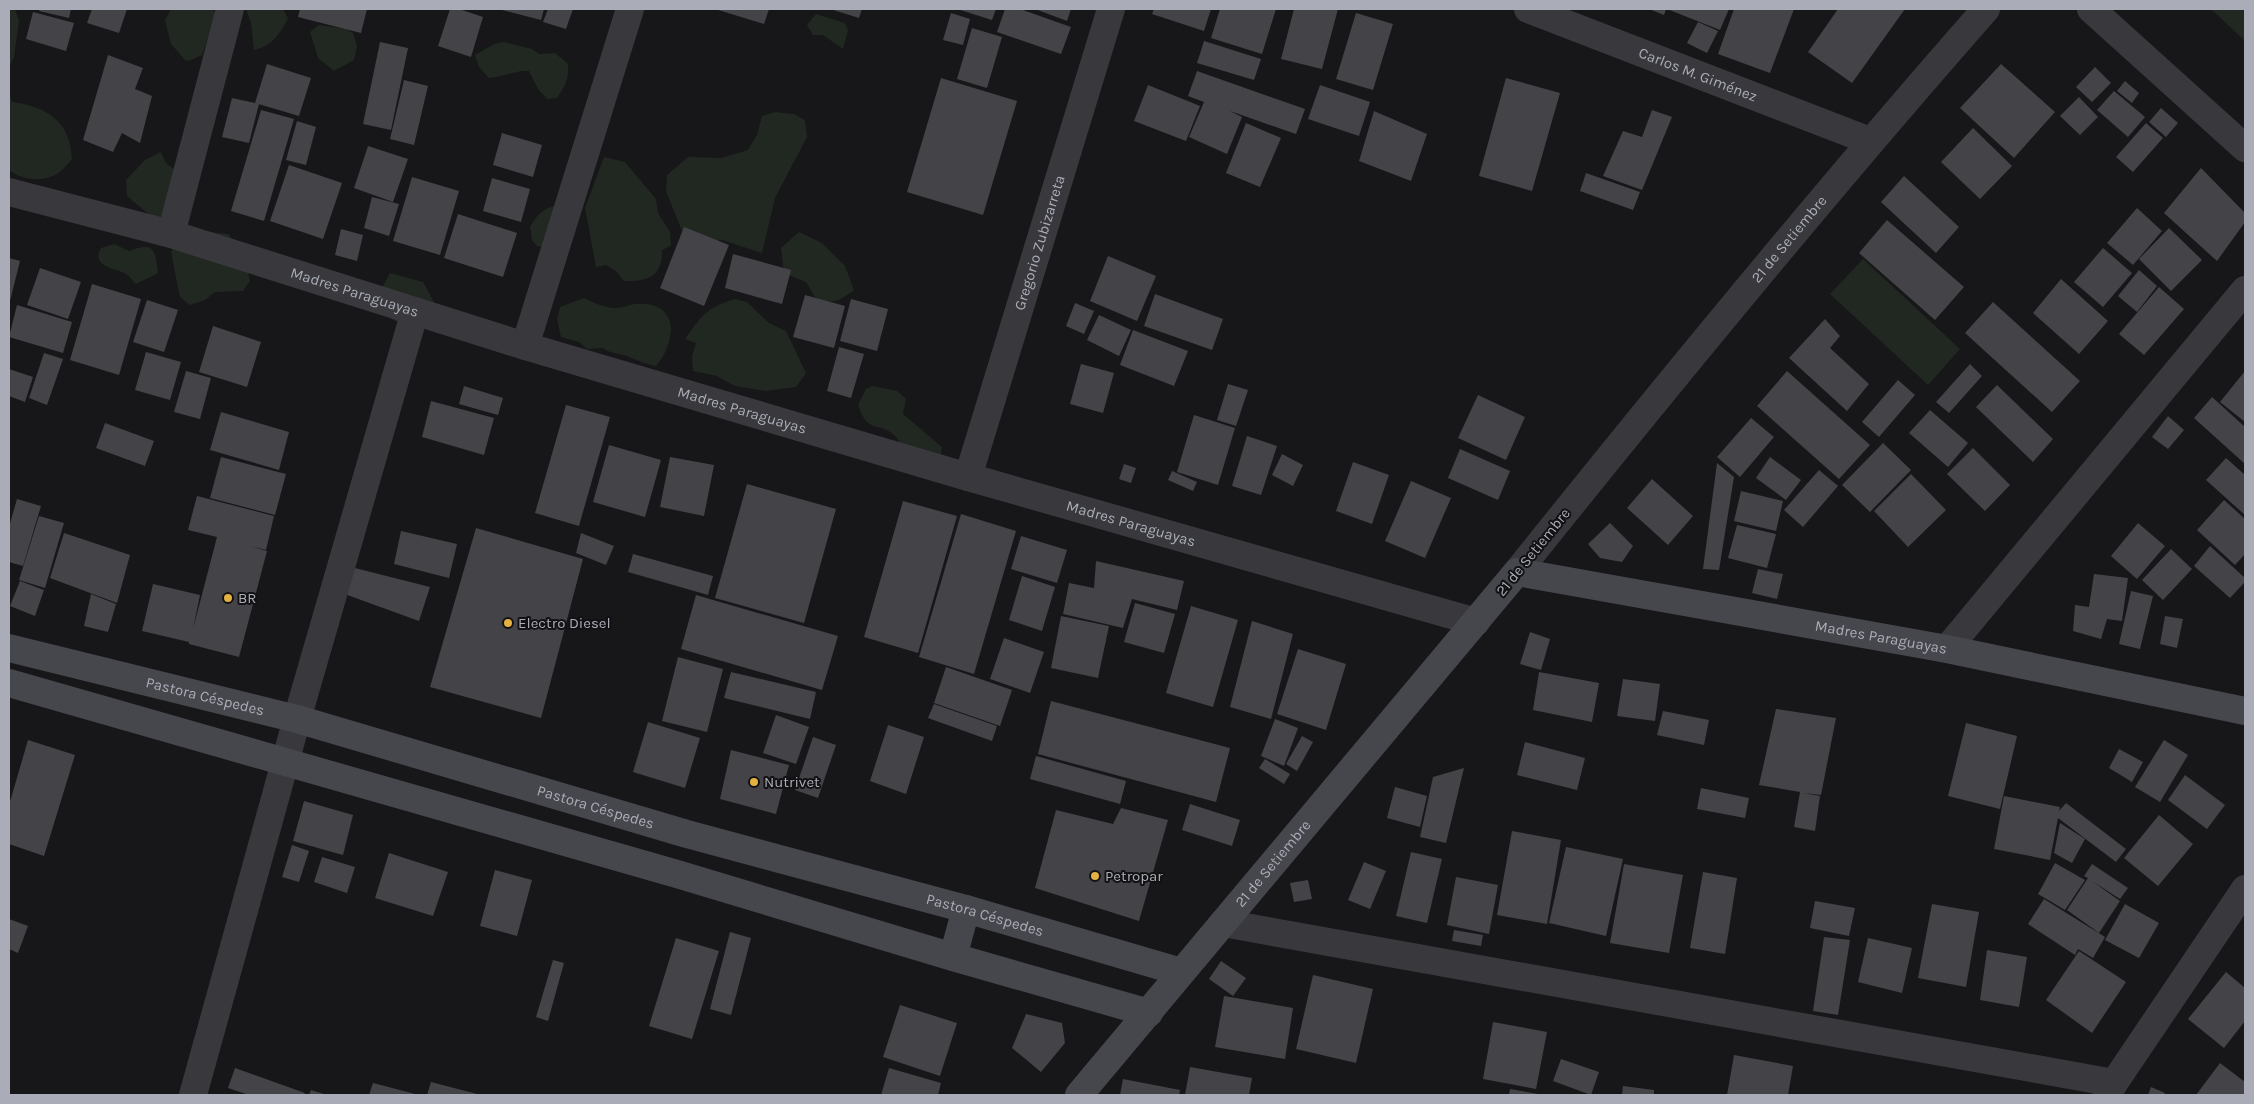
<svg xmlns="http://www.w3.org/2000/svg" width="2254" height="1104" font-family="Karla,sans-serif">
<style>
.green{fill:#212822}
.building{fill:#444448}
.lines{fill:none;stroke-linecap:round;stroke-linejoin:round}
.minor{stroke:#38383d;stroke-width:28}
.tertiary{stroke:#38383d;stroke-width:28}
.secondary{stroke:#46474d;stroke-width:28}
.poi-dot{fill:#e4b243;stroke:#121113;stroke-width:2}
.labels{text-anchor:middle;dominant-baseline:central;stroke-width:4;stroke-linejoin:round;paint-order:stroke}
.street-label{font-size:15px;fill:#aaadb7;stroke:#121113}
.poi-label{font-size:15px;fill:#aaadb7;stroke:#121113;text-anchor:start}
</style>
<rect width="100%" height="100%" fill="#171618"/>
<path class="green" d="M9 9H15L19 21 14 57 9 68Z
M171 9H213L218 20 209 35 202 55 189 61 185 60 171 44 165 20Z
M246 9H283L288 19C278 36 273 45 254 50L251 23Z
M2211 9H2245V41Z
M816 14 845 23 848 30 843 49 823 35H813L807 25Z
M319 25 346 29 353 33 357 46 354 60 334 71 318 58 310 32Z
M504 42 532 49 539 54 555 53 568 64C569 79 565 87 557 98L547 99 538 89 529 71C514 70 504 77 489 78L479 67 475 55 494 44Z
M9 90 12 102C48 107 70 121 72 159 68 164 63 170 58 173 44 183 21 180 9 170Z
M775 112 794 114 805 120 807 137 775 198 762 253 722 240 706 242 684 236 666 191 667 175 688 157 721 158 748 150 757 135 762 116Z
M161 152 166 163 186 179 158 222 127 196 126 180 145 160Z
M604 157 625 162 656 199 658 213 670 232 671 246 662 250C663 276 648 282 624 281L617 272 606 265 596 267 585 208Z
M557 206 543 247 537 246 532 240 530 227C537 215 543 207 557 206Z
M208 232 229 234 246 265 250 281 243 291 215 292 205 300 190 305 180 297 171 252 178 241Z
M799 232 822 243 845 266 854 290C842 300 834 303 818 302L806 282 784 273 781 248Z
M114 244 129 251C155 241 155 250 158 273L136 284C132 280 129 275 124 273 113 267 91 267 101 248Z
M1863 259 1960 349 1928 385 1830 294Z
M390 273 423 282 434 302 419 316 413 324C384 322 388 316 381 290Z
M584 298C590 302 610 309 616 308 622 308 628 305 635 304 652 302 670 308 671 328 671 341 665 356 656 366 646 364 639 361 629 357 621 353 610 354 603 348L587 349 579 342 561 337 557 319 560 307Z
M735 299 747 302 769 323 786 331 806 373 796 387 766 391 735 386 717 376 693 371 692 356 696 343 685 339C702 315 706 308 735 299Z
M872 386 897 391 906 399 903 414 942 447 938 471 904 461C902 454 901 442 896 437 880 420 868 436 858 405L866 389Z"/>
<path class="building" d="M40 9H71L69 18 39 11Z
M92 9H127L119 33 87 23Z
M300 9H367L361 33 298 17Z
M450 9H459L483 17 471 57 438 46Z
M498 9H544L541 20Z
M548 9H573L566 29 543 22Z
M715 9H769L764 24Z
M830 9H862L859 18Z
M957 9H996L992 20Z
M1005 9H1020L1071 27 1061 54 997 32Z
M1035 9H1071L1067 21Z
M1154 9H1211L1204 31 1152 14Z
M1220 9H1276L1262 54 1211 38Z
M1294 9H1338L1322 69 1281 59Z
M1649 9H1666L1664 15Z
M1667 9H1729L1720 30Z
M1734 9H1794L1770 73 1718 54Z
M1838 9H1905L1852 83 1808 52Z
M33 12 74 23 66 51 26 39Z
M951 13 970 19 963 45 943 40Z
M1356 13 1393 24 1373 90 1336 79Z
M1698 22 1718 31 1707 53 1687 43Z
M972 28 1002 37 987 88 957 79Z
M1204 41 1261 59 1254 80 1197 63Z
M380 42 408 48 391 130 363 124Z
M108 55 143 68 135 89 152 96 140 143 122 133 113 152 83 140Z
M267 64 311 78 299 116 255 103Z
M2001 64 2055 112 2014 158 1960 108Z
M2095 67 2111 83 2092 102 2076 87Z
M1197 71 1305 109 1296 134 1230 111 1242 117 1227 154 1189 137 1204 102 1188 96Z
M941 78 1017 101 983 215 907 192Z
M1506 78 1560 93 1532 191 1479 176Z
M404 80 428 86 414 145 390 139Z
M2125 81 2139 93 2132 103 2117 91Z
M1148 85 1200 106 1186 141 1134 121Z
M1320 85 1370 102 1359 136 1308 119Z
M2114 91 2145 117 2128 137 2097 110Z
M2079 97 2098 117 2080 135 2060 116Z
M232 98 259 104 249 143 222 137Z
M2161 108 2178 123 2166 137 2149 122Z
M261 110 294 119 264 221 231 211Z
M1652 110 1672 117 1642 190 1603 176 1623 131 1642 137Z
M1374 111 1427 134 1411 181 1359 161Z
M297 121 316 127 306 165 286 160Z
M1246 123 1281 138 1260 187 1226 173Z
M2146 123 2163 138 2133 172 2116 157Z
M1973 128 2012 166 1980 199 1941 162Z
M502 133 542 145 533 177 493 165Z
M368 146 408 159 393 202 354 188Z
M289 165 342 183 323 239 270 221Z
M2201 168 2245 213V222L2217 261 2164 213Z
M1586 173 1640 192 1633 210 1580 191Z
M1904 176 1959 227 1936 253 1881 202Z
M412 177 459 191 440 255 393 241Z
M492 178 530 189 521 222 483 211Z
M372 197 399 204 389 236 364 228Z
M2137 208 2162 231 2133 265 2107 243Z
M458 214 517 233 503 277 444 258Z
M1887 220 1964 287 1935 320 1859 253Z
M684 227 729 245 704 306 660 288Z
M2169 228 2202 260 2171 291 2139 259Z
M341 229 363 235 357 261 335 255Z
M2103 248 2132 273 2103 307 2074 282Z
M733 254 791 270 782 304 725 288Z
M1108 256 1156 276 1137 321 1090 301Z
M9 258 20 261 9 305Z
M40 268 81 282 68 319 27 305Z
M2139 270 2157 286 2137 312 2118 296Z
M2061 279 2108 321 2079 354 2033 313Z
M92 284 141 299 119 375 70 360Z
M2159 287 2184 309 2144 355 2119 334Z
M1155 294 1223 319 1212 350 1144 326Z
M805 295 845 306 834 348 793 337Z
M851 299 888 309 877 351 840 341Z
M147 300 178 310 164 352 133 342Z
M1993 302 2080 381 2052 412 1965 333Z
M1075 303 1094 311 1084 334 1066 326Z
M17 305 72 322 63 353 9 337Z
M1099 315 1131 330 1119 356 1087 340Z
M1825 319 1840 336 1830 348 1869 384 1847 411 1789 358Z
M213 326 261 342 247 387 199 372Z
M1133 330 1188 351 1174 386 1120 365Z
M839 347 864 354 851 398 827 391Z
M146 352 181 362 170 400 135 390Z
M44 353 63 359 47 405 29 398Z
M1081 364 1114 373 1103 413 1070 404Z
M1970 364 1982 376 1949 413 1936 402Z
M9 369 33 377 25 402 9 396Z
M186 371 211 378 200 419 174 412Z
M1787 371 1870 445 1839 479 1757 406Z
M2245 371V422L2220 402Z
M1898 380 1915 395 1879 437 1862 422Z
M1228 384 1248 390 1236 426 1217 420Z
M1997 385 2053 439 2033 462 1976 407Z
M464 386 503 398 498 415 459 404Z
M1478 395 1525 417 1506 460 1458 438Z
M2212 397 2245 427V464L2194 418Z
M431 401 494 418 484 455 422 437Z
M566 405 610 417 579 526 535 513Z
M1930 410 1968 443 1948 467 1909 433Z
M221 412 289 432 279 470 210 450Z
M1194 415 1235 428 1218 485 1177 472Z
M2168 416 2184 430 2168 449 2152 437Z
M1751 418 1774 437 1740 477 1717 457Z
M105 423 154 441 145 466 96 448Z
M1247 436 1277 446 1261 495 1232 486Z
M1883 443 1911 470 1870 512 1842 485Z
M609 445 661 460 645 517 593 502Z
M1973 448 2010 485 1985 511 1947 474Z
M1460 449 1510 471 1498 500 1448 478Z
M1282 454 1303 465 1293 486 1272 475Z
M221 457 286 474 275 515 210 498Z
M670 457 714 465 704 516 660 507Z
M1770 457 1801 480 1786 500 1756 478Z
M2226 458 2245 475V515L2206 480Z
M1353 462 1389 475 1372 524 1336 511Z
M1717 463 1734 477 1719 570 1703 569Z
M1124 464 1136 468 1131 483 1119 479Z
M1819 470 1838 486 1803 527 1784 510Z
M1172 471 1197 482 1193 491 1168 480Z
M1911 474 1946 510 1908 547 1874 511Z
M1652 479 1693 516 1668 545 1627 508Z
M1411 481 1451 498 1425 558 1385 541Z
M747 484 836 509 804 623 715 598Z
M1741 491 1783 501 1776 531 1734 521Z
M197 496 274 516 266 550 250 546 267 551 239 657 189 644V642L142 631 153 584 200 595 193 629 217 537 188 530Z
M17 499 41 506 23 566 9 562V527Z
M2224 500 2245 519V554L2235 565 2197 530Z
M903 501 957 516 918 653 864 637Z
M961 514 1016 531 974 674 919 657Z
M39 516 64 523 45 588 19 580Z
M1610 523 1633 546 1622 562 1600 558 1588 544Z
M2138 523 2165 546 2137 579 2111 556Z
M1737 525 1776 534 1767 568 1728 558Z
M476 528 583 559 541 718 430 687Z
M401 531 457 544 449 578 394 564Z
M64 533 130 555 117 603 50 578Z
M581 533 614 546 606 565 576 553Z
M1021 536 1067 550 1057 583 1011 569Z
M2210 546 2245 578V582L2230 598 2194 566Z
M2171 549 2192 569 2163 600 2142 580Z
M633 554 713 576 708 595 628 572Z
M1096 561 1184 581 1177 610 1132 599 1123 628 1063 614 1069 583 1094 588Z
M347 566 430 587 419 621 339 592Z
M1758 569 1783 574 1777 599 1752 593Z
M2094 574 2128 578 2122 621 2107 619 2101 639 2073 631 2075 605 2089 607Z
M1022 576 1055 587 1042 631 1009 620Z
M20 581 44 590 35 616 10 606Z
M2131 591 2153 596 2140 649 2119 644Z
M91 594 116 604 108 632 84 626Z
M696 595 838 636 822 690 681 649Z
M1135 603 1175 614 1164 653 1124 642Z
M1191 606 1238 620 1213 707 1166 693Z
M1061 616 1109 626 1098 678 1051 668Z
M2165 616 2183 619 2177 648 2160 644Z
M1252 621 1293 634 1271 719 1230 707Z
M1530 632 1550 639 1541 670 1520 664Z
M1004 638 1044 652 1030 693 990 679Z
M1298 649 1346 664 1326 730 1277 714Z
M678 657 723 669 707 732 662 721Z
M946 667 1012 690 1000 726 934 703Z
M731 672 816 692 810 719 724 698Z
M1539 672 1599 683 1592 722 1533 710Z
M1623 679 1660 684 1655 721 1617 716Z
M1051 701 1230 748 1216 802 1038 754Z
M934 704 997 726 992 741 928 718Z
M1776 709 1836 718 1821 795 1803 793 1820 796 1815 831 1794 827 1800 792 1759 785Z
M1663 711 1709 720 1704 745 1657 735Z
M776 715 809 727 796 764 763 753Z
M1275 719 1298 728 1284 766 1261 756Z
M648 722 700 738 685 788 633 772Z
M1966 723 2017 736 2000 809 1948 796Z
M888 725 924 737 906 794 870 781Z
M1302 736 1313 742 1297 771 1286 764Z
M813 737 836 745 818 798 795 790Z
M28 740 75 755 44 856 9 844V805Z
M2164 740 2188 755 2160 802 2135 787Z
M1525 742 1585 758 1577 790 1517 775Z
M2119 749 2143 762 2132 782 2109 768Z
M731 750 789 765 776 814 720 799Z
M1036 756 1126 781 1120 804 1030 779Z
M1265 759 1290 774 1284 784 1259 768Z
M1464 768 1446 843 1420 837 1433 777Z
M2185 775 2225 805 2207 829 2168 800Z
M1395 787 1427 796 1420 827 1387 818Z
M1701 788 1749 798 1745 818 1697 809Z
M2004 796 2060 807 2059 811 2066 803 2126 849 2116 862 2058 818 2050 860 1994 849Z
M304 801 353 815 343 855 293 841Z
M1190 804 1240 820 1232 846 1182 830Z
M1121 808 1168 820 1139 921 1035 888 1056 810 1113 824Z
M2159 815 2193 844 2158 886 2124 858Z
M2060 823 2085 839 2072 863 2054 853Z
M1512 831 1561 840 1547 924 1497 915Z
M292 845 309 851 299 882 282 877Z
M1566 847 1623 859 1606 936 1549 923Z
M1411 852 1442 859 1427 923 1396 916Z
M389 853 448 872 433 916 375 898Z
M322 857 355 867 347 893 314 882Z
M1364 862 1386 871 1370 909 1348 900Z
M2055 863 2085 880 2065 910 2038 894Z
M1624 864 1683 875 1669 953 1610 943Z
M2092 864 2128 888 2120 899 2092 881 2120 901 2099 933 2067 910 2088 878 2084 876Z
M495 870 532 880 517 936 480 926Z
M1703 872 1737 878 1725 954 1690 948Z
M1456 877 1498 885 1489 934 1447 925Z
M1308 880 1312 899 1294 902 1290 883Z
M2044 899 2105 937 2093 958 2078 949 2075 955 2028 924Z
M1815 901 1855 908 1849 936 1810 928Z
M1932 904 1979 912 1966 987 1918 978Z
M2125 904 2159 923 2139 958 2105 940Z
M9 919 28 926 18 953 9 949Z
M1454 930 1483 935 1481 946 1452 941Z
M730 932 751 938 731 1015 710 1009Z
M1824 937 1850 940 1838 1015 1813 1011Z
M676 938 719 951 692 1039 649 1026Z
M1868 938 1912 948 1902 993 1858 982Z
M1987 950 2027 957 2019 1007 1980 1000Z
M2079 951 2126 982 2092 1033 2046 1000Z
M553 960 564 963 548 1021 536 1017Z
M1221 961 1246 978 1233 996 1209 979Z
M2226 972 2245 988V1021L2224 1048 2188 1019Z
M1313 975 1373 989 1356 1063 1296 1049Z
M1224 996 1293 1008 1285 1059 1215 1047Z
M900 1005 957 1023 940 1076 883 1057Z
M1026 1014 1062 1023 1065 1043 1041 1072 1012 1048Z
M1493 1022 1547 1032 1536 1089 1483 1079Z
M1734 1055 1793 1066 1788 1095H1727Z
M1561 1059 1599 1072 1591 1095 1553 1081Z
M2220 1063 2245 1082V1095H2196Z
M1190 1067 1252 1078 1249 1095H1185Z
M235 1068 305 1093 304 1095H249L228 1088Z
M889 1068 941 1083 938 1095H881Z
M1123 1079 1180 1090 1179 1095H1120Z
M431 1082 481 1095H427Z
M373 1083 419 1095H369Z
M1623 1086 1654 1090V1095H1622Z
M2151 1087 2165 1093 2164 1095H2148Z
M1510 1089 1538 1094 1537 1095H1509Z
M311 1090 327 1095H309Z"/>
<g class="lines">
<g class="minor">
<path id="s1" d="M1528 9 1870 141"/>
<path d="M2091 9 2245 148"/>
<path id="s2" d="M9 192 171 234 525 346 968 477 1476 622"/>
<path d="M171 234 230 9"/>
<path d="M525 346 630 9"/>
<path id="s3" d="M968 477 1111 9"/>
<path d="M1947 649 2245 290"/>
<path d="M1223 923 2114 1083"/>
<path d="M193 1095 297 719 415 311"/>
<path d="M2106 1095 2245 889"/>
</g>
<path class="tertiary" id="s4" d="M1517 572C1670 381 1825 192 1986 9"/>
<g class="secondary">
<path id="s5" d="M9 648 297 719 687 834 966 909 1181 972"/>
<path d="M9 683 677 874 953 957 1149 1013"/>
<path d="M953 957 966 909"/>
<path id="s6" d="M1079 1095 1517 572 1947 649 2245 711"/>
</g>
</g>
<g class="poi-dot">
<circle cx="228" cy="598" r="5"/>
<circle cx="508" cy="623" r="5"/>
<circle cx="754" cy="782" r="5"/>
<circle cx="1095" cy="876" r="5"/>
</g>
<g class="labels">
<g class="street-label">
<text stroke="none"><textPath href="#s1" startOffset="182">Carlos M. Giménez</textPath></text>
<text stroke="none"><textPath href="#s4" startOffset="430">21 de Setiembre</textPath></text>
<text stroke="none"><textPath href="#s3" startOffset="245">Gregorio Zubizarreta</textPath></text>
<text stroke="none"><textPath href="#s2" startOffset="360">Madres Paraguayas</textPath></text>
<text stroke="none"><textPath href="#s2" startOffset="765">Madres Paraguayas</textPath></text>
<text stroke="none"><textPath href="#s2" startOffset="1170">Madres Paraguayas</textPath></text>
<text transform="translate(1533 552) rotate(-51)">21 de Setiembre</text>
<text stroke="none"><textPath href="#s6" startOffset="1052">Madres Paraguayas</textPath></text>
<text stroke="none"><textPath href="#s5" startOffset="202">Pastora Céspedes</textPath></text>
<text stroke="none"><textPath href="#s5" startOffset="608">Pastora Céspedes</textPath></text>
<text stroke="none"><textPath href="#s6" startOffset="302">21 de Setiembre</textPath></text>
<text stroke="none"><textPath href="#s5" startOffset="1012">Pastora Céspedes</textPath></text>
</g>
<g class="poi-label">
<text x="238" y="598">BR</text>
<text x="518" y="623">Electro Diesel</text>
<text x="764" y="782">Nutrivet</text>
<text x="1105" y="876">Petropar</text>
</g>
</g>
<rect width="2254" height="1104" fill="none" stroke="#aaadb7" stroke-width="20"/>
</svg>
